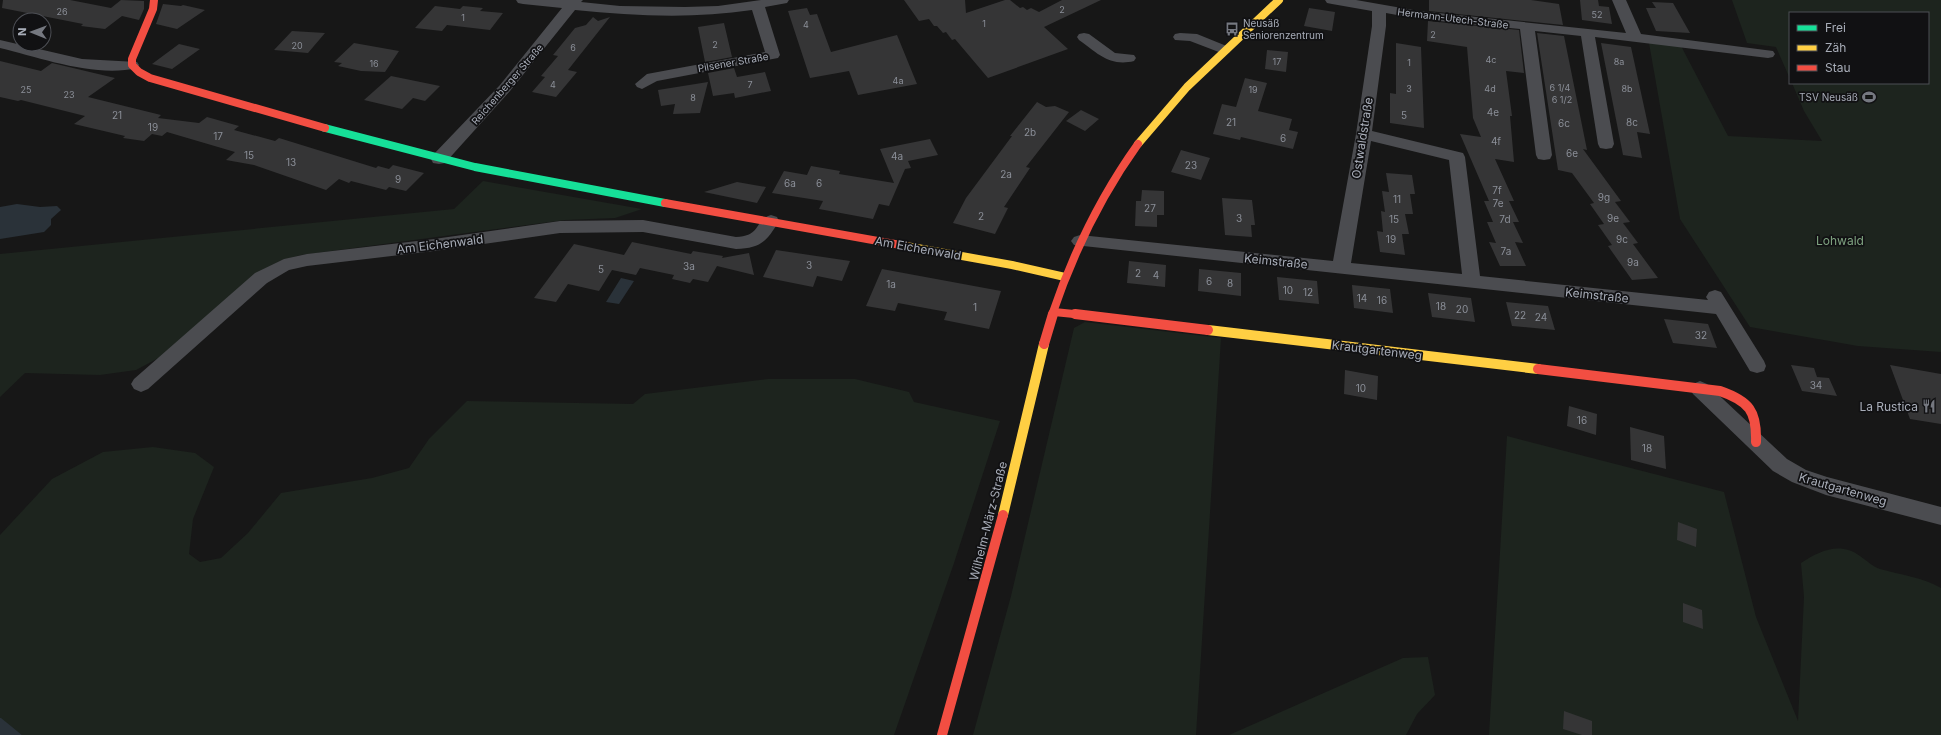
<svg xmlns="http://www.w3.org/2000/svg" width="1941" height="735" font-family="Inter,sans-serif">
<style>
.green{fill:#1d241e}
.water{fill:#2a3239}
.building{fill:#353536}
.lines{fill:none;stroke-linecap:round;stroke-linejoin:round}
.street{fill:#4b4c50;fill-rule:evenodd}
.fast{stroke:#16e098;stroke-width:8}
.slow-far1{stroke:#ffcf43;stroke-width:8}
.slow{stroke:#ffcf43;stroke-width:10}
.jam-far1{stroke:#f24e42;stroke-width:8}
.jam{stroke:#f24e42;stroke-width:10}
.labels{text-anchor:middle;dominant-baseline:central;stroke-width:3.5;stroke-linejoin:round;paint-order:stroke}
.far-number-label{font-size:9px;fill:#8b8f98}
.far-street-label{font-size:10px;fill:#a8adb8;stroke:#111113}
.far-poi-label{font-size:10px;fill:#a8adb8;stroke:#111113;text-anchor:start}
.number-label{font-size:10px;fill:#8b8f98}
.street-label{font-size:12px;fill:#a8adb8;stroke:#111113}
.park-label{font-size:12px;fill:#7fa381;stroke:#111113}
.poi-label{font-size:12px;fill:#a8adb8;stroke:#111113;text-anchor:end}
</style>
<rect width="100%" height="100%" fill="#171717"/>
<path class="green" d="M1732 0H1941V352L1858 346 1750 327 1680 219 1649 43 1680 44 1728 136 1822 141 1804 111 1792 83H1928V13H1790V79L1776 47 1747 43Z
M483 181 642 209 615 218 565 220 301 255 282 260 264 269 166 354 136 370 100 375 25 373 0 397V254L454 209Z
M1085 322 1221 338 1196 735H973L1011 596 1074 328Z
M768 379H855L909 392 914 402 1000 421 954 563 894 735H22L0 718V535L52 479 103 452 153 447 195 453 214 467 193 519 189 554 200 562 221 558 248 533 281 493 372 478 409 468 429 439 467 401 633 404 645 394Z
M1507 436 1724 492 1756 617 1798 721 1804 597 1801 563C1819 551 1840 541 1860 556 1866 560 1873 567 1880 569 1901 575 1922 577 1941 588V735H1489Z
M1428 657 1435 695 1417 714 1406 735H1229L1403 658Z"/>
<path class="water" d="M17 204 40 207 57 206 61 210 51 219V225L44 232 0 239V207Z
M621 278 634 281 619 304 606 302Z
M0 718H1L22 735H0Z"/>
<path class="building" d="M3 0H70L111 8 121 0 144 1V9L139 20 122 16 105 29 81 26 83 24 2 8Z
M904 0H965L966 13 1005 0H1010L1020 8 1023 7 1027 10 1031 8 1039 12 1062 0H1101L1044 27 1068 49 988 78 955 39 952 40 946 32 943 33 937 26H934L929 19 919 21Z
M1429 0H1531L1559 4 1563 25 1429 11Z
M1580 0H1598L1599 6 1609 7 1612 24 1582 20Z
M1652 2 1673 3 1690 33 1656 31 1646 8H1656Z
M163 4 181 6 183 5 205 10 177 29 156 24Z
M435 6 460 9 463 6 483 8 480 11 503 13 490 30 447 25 442 31 415 28Z
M807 8 810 15 817 14 831 52 897 35 917 84 858 95 849 71 810 78 788 11Z
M1309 8 1335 12 1332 31 1304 26Z
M593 17 598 21 610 17 568 70 577 72 556 97 532 92 545 77 541 76 558 56 553 55 575 28 586 25Z
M1428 21 1519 30 1524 73 1506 71 1512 116H1510L1514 162 1495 159 1514 201H1509L1519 222H1513L1523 243 1515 242 1526 266H1500L1489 242 1496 243 1487 222H1493L1484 201H1489L1460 134 1481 137 1473 118 1467 47 1427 41Z
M724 23 732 57 705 62 698 27Z
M292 31 325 33 308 53 274 50Z
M1537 33 1564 36 1587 150 1583 149 1621 201 1615 202 1630 222 1623 223 1638 243 1633 244 1658 278 1632 280 1608 246 1612 245 1598 225 1604 224 1590 204 1594 203 1572 173 1558 170Z
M354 43 399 51 385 72 361 71 338 66 342 63 334 62Z
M1396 43 1421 47 1424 128 1390 123V93L1396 94Z
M1601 43 1631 47 1650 134 1637 132 1642 158 1623 155Z
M179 44 200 49 172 69 152 64Z
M1267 50 1288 52 1286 72 1265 69Z
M0 61 41 71 52 63 115 78 88 97 161 115 158 118 199 123 207 117 239 126 234 130 275 141 279 138 376 168 378 166 389 169 393 165 424 173 406 191 389 187 386 190 351 181 349 183 339 179 326 190 254 165 226 160 235 152 167 132 162 136 152 134 144 141 123 138 125 136 74 124 85 116 21 100 18 101 0 97Z
M734 68 737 77 765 72 771 91 735 98 734 93 713 96 708 73Z
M391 76 440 86 425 101 413 98 402 109 364 100Z
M1245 78 1267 83 1258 111 1292 119 1289 130 1298 132 1293 149 1241 137 1240 140 1213 134 1222 104 1236 107Z
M708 82 700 113 673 114 675 104 661 106 658 90Z
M1037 102 1046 107 1055 106 1069 112 1026 167 1030 168 1004 207 1008 208 995 234 953 223 966 198 1012 136H1010Z
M1081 110 1099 119 1085 131 1066 121Z
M930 139 938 155 908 161 911 168 905 169 889 206 879 204 873 219 819 209 823 201 772 193 784 171 807 175 811 166 840 171 839 174 894 183 880 149Z
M1181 150 1210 158 1201 180 1171 172Z
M1386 173 1412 175 1415 194H1410L1413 214H1405L1409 234H1402L1405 255 1380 252 1377 231 1383 232 1381 211 1385 212 1382 191 1389 192Z
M737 182 766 187 757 203 704 192Z
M1142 190 1164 191V215H1157V227L1135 226 1136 201H1141Z
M1222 198 1252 200 1255 225H1251L1252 237 1225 235Z
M632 242 691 254 693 251 723 256 722 258 749 253 754 275 717 266 708 282 693 279 690 283 672 279 674 275 640 268 636 275 612 270 599 291 568 284 556 302 534 298 574 244 624 255Z
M776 250 850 261 842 281 817 276 813 287 763 277Z
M1129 261 1166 265 1165 287 1127 283Z
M882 269 1001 291 989 329 944 320 947 312 898 303 895 311 866 306Z
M1199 269 1241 273V296L1198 291Z
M1277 277 1317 281 1319 304 1279 300Z
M1352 285 1390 289 1393 313 1354 308Z
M1428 293 1471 298 1475 322 1432 317Z
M1506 302 1548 306 1555 330 1512 326Z
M1664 319 1708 324 1717 348 1673 343Z
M1791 365 1814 368 1817 377 1829 378 1837 396 1802 391Z
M1890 365 1941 374V424L1910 419Z
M1345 370 1378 376 1377 400 1344 394Z
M1569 406 1597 414 1596 435 1567 426Z
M1630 427 1664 436 1666 469 1631 460Z
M1678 522 1697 529 1696 547 1677 540Z
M1683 603 1702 610 1703 629 1683 622Z
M1564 711 1592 721V735H1582L1563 729Z"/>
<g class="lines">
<path class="street" d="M516 0H583L581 2 620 6 685 7 718 6 761 0H789L787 3 765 7 780 55 778 58 657 81 642 89 637 87 635 84 647 74 765 52 752 10C693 19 634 16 575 10L510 91 445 163 439 164 433 163 431 159 433 155 500 85 562 8 523 4 518 3Z
M1325 0H1356L1419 11 1626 33 1612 0H1626L1641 34 1773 51 1775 54 1773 57 1768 58 1595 37 1614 144 1612 148 1606 149 1600 148 1598 144 1581 36 1535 31 1552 155 1550 159 1544 160 1538 159 1536 155 1520 29 1419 19 1386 13V26L1372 131 1463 153 1465 157 1480 276 1708 300 1706 297 1709 292 1715 290 1721 292 1764 361 1766 366 1764 371 1757 373 1750 371 1716 314 1074 245 1071 241 1074 237 1080 235 1333 261 1356 134 1372 26V11L1332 4 1327 3ZM1371 141 1449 160 1462 274 1351 263Z
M1084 33 1089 34 1115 53 1134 55 1136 58 1134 61C1110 67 1097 53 1079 40L1077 37 1079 34Z
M1180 33 1197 34 1229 47 1231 50 1229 53 1224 54 1190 41 1175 40 1173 37 1175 34Z
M0 40 82 59 137 62 139 65 137 68C96 78 41 58 0 48Z
M771 215 777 217 779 221C767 241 761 248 736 249L643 232 560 233 434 251 307 266 289 270 267 283 148 389 141 392 134 389 131 384 134 379 255 273 284 259 307 254 434 239 560 221 643 220 736 237C762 236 754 220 771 215Z
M1700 381 1707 384 1787 459 1806 470 1827 477 1941 507V525L1826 495 1792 482 1773 471 1693 394 1690 389 1693 384Z"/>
<path class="fast" d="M325 128 475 167 665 203"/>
<path class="slow-far1" d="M1138 144 1187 87 1279 0
M906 246 1012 265 1065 277"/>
<path class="slow" d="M1208 330 1538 369
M1003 515 1044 344"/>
<path class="jam-far1" d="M154 0 153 9 132 59V65L139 72 150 78 325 128
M665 203 906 246
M1054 312 1084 315
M1052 315C1073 253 1100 197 1138 144"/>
<path class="jam" d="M1075 314 1208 330
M1044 344 1053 314
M1538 369 1720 391C1749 401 1757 411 1756 442
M942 735 1003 515"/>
</g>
<defs>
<g id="bus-bare" transform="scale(1.08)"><path d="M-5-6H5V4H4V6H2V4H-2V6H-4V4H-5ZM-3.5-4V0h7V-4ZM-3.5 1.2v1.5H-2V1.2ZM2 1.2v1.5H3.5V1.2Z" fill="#757880" stroke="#111113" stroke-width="2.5" paint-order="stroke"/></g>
<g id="stadium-bare" transform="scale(1.08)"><path d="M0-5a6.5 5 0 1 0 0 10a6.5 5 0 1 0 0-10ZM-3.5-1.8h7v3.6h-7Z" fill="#757880" stroke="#111113" stroke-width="2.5" paint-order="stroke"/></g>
<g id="restaurant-bare" transform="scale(1.08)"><path d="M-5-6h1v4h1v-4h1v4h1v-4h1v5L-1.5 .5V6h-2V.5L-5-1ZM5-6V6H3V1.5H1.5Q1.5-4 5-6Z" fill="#757880" stroke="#111113" stroke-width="2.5" paint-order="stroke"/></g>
</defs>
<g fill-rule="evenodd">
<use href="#bus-bare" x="1232" y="29"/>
<use href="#stadium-bare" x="1869" y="97"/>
<use href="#restaurant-bare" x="1929" y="406"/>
</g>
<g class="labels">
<g class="far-number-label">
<text x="1062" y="9">2</text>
<text x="62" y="11">26</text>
<text x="1597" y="14">52</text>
<text x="463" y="17">1</text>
<text x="984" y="23">1</text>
<text x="806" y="24">4</text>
<text x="1433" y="34">2</text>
<text x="715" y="44">2</text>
<text x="297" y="45">20</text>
<text x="573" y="47">6</text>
<text x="1491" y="59">4c</text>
<text x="1277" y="61">17</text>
<text x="1619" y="61">8a</text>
<text x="1409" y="62">1</text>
<text x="374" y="63">16</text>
<text x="898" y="80">4a</text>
<text x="553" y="84">4</text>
<text x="750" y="84">7</text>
<text x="1560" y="87">6 1/4</text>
<text x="1409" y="88">3</text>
<text x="1490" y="88">4d</text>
<text x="1627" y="88">8b</text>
<text x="26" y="89">25</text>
<text x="1253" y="89">19</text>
<text x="69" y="94">23</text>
<text x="693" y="97">8</text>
<text x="1562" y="99">6 1/2</text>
</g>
<g class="far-street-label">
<text transform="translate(1453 18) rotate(7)">Hermann-Utech-Straße</text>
<text transform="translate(733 62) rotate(-10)">Pilsener Straße</text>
<text transform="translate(507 84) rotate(-49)">Reichenberger Straße</text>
</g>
<g class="far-poi-label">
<text x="1243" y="23">Neusäß<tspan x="1243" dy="12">Seniorenzentrum</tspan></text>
<text x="1858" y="97" text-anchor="end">TSV Neusäß</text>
</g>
<g class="number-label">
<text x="1493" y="112">4e</text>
<text x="117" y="115">21</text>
<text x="1404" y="115">5</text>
<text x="1231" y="122">21</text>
<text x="1632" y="122">8c</text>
<text x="1564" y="123">6c</text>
<text x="153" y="127">19</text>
<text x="1030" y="132">2b</text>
<text x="218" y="136">17</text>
<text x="1283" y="138">6</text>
<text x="1496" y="141">4f</text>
<text x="1572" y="153">6e</text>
<text x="249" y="155">15</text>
<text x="897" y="156">4a</text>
<text x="291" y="162">13</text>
<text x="1191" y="165">23</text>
<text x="1006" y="174">2a</text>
<text x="398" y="179">9</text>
<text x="790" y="183">6a</text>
<text x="819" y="183">6</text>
<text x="1497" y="190">7f</text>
<text x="1604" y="197">9g</text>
<text x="1397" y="199">11</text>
<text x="1498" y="203">7e</text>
<text x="1150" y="208">27</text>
<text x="981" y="216">2</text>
<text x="1239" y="218">3</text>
<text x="1613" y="218">9e</text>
<text x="1394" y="219">15</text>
<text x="1505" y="219">7d</text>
<text x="1391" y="239">19</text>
<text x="1622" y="239">9c</text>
<text x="1506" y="251">7a</text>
<text x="1633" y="262">9a</text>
<text x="809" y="265">3</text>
<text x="689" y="266">3a</text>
<text x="601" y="269">5</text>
<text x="1138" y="273">2</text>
<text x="1156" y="275">4</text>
<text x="1209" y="281">6</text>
<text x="1230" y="283">8</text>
<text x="891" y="284">1a</text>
<text x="1288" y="290">10</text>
<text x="1308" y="292">12</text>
<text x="1362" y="298">14</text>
<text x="1382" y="300">16</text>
<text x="1441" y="306">18</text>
<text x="975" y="307">1</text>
<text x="1462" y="309">20</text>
<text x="1520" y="315">22</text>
<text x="1541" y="317">24</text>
<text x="1701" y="335">32</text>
<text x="1816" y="385">34</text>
<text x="1361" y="388">10</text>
<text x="1582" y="420">16</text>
<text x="1647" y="448">18</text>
</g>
<g class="street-label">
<text transform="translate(1362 138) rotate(-81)">Ostwaldstraße</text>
<text transform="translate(440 244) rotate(-7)">Am Eichenwald</text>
<text transform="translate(918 248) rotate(10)">Am Eichenwald</text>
<text transform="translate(1276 261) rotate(6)">Keimstraße</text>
<text transform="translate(1597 295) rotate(6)">Keimstraße</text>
<text transform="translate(1377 350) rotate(7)">Krautgartenweg</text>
<text transform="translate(1843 489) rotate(16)">Krautgartenweg</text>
<text transform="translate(988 521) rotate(-76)">Wilhelm-März-Straße</text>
</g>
<g class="park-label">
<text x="1840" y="240">Lohwald</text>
</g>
<g class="poi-label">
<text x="1918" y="406">La Rustica</text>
</g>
</g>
<rect x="1789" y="12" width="140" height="72" fill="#111113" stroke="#4d4f55"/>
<rect x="1797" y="25" width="20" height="6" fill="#16e098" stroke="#4d4f55"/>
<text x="1825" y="32" font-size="12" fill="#a8adb8">Frei</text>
<rect x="1797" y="45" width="20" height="6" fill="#ffcf43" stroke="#4d4f55"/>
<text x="1825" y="52" font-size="12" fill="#a8adb8">Zäh</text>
<rect x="1797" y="65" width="20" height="6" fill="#f24e42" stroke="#4d4f55"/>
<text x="1825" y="72" font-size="12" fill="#a8adb8">Stau</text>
<g transform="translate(32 32) rotate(271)"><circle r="19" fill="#111113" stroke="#4d4f55"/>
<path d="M0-3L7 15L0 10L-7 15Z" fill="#757880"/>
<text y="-6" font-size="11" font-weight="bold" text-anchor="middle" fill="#a8adb8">N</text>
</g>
</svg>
